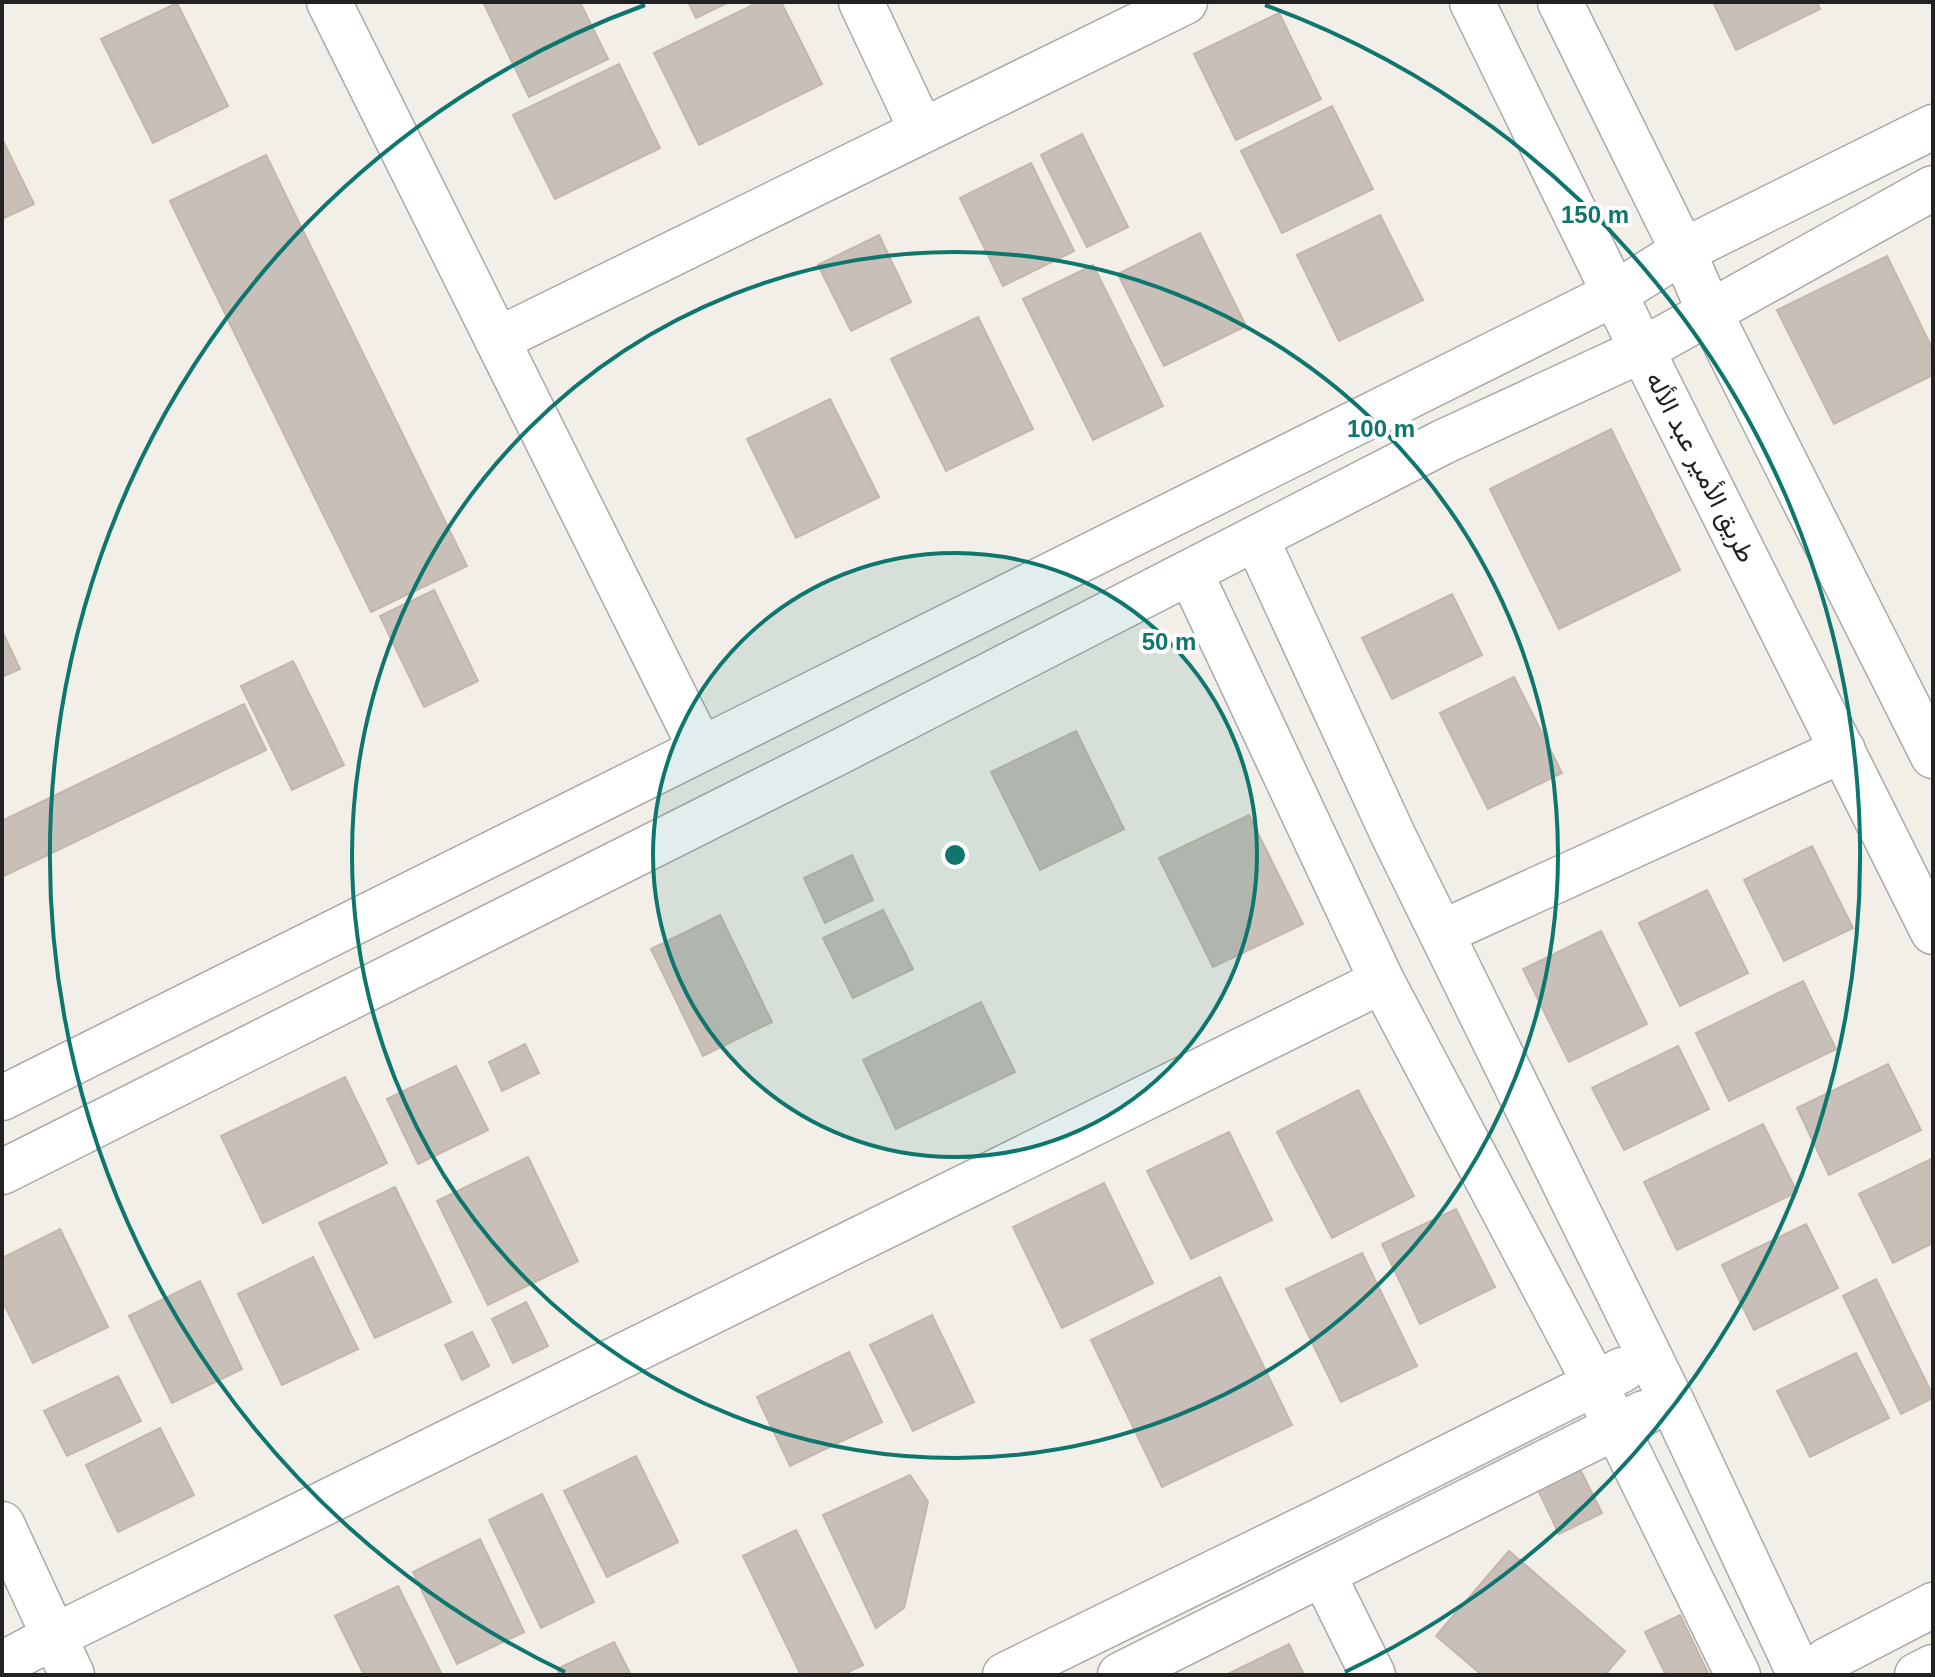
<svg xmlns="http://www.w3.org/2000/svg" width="1935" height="1677" font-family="Arial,Vazirmatn,sans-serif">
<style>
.building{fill:#c7bfb8;stroke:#c4b6ab;stroke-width:2}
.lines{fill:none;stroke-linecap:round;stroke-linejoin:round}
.minor-casing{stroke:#a9a9a9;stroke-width:47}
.minor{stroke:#fff;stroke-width:44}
.ring{fill:none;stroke:#0f766e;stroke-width:4}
.labels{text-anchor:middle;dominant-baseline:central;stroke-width:8;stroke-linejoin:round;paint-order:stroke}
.street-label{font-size:26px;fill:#222;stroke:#fff}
.centre{fill:#0f766e;stroke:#fff;stroke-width:4}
.ring-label{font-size:24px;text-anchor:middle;font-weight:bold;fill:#0f766e;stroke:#fff;stroke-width:8;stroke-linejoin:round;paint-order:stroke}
</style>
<rect width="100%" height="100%" fill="#f2efe9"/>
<path class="building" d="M483 2H580L608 59 529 97Z
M688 2H729L696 18Z
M759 2H781L822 84 699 145 654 53Z
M1713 2H1817L1820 9 1736 50Z
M177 3 228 106 153 143 101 39Z
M1279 13 1321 99 1236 140 1194 54Z
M619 64 660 148 555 199 513 115Z
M1332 106 1373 189 1282 233 1241 151Z
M1082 134 1128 227 1087 247 1041 155Z
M2 139 34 204 2 219Z
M266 155 467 566 371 612 170 201Z
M1031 163 1074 251 1003 286 960 198Z
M1380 215 1423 300 1339 341 1297 255Z
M1200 233 1246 326 1164 366 1118 274Z
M879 235 911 302 851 331 818 265Z
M1887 256 1933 350V375L1834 424 1777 310Z
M1093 265 1163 406 1093 440 1023 299Z
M978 317 1033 429 946 471 891 359Z
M830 399 879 497 796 538 747 439Z
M1611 429 1680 570 1559 629 1490 489Z
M434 590 478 681 424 707 380 616Z
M1452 594 1482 655 1392 699 1362 638Z
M2 631 20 669 2 677Z
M293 661 344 765 292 790 241 686Z
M1514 677 1562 773 1488 809 1440 713Z
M244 704 266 750 2 877V821Z
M1076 731 1124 829 1040 870 991 772Z
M1249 815 1303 924 1213 967 1159 858Z
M1812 846 1853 928 1784 961 1744 880Z
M852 855 873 900 825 923 804 878Z
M1707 890 1748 973 1680 1006 1639 923Z
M883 910 913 969 853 998 823 938Z
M720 915 772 1022 703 1056 651 949Z
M1601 931 1647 1024 1569 1062 1523 969Z
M1803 981 1836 1049 1729 1101 1696 1033Z
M981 1002 1015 1072 896 1129 863 1060Z
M525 1044 539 1073 502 1091 489 1062Z
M1678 1046 1709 1109 1624 1150 1592 1088Z
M1888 1064 1921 1130 1829 1175 1797 1108Z
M456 1066 488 1130 418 1164 387 1099Z
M345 1077 387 1163 263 1223 221 1136Z
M1358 1090 1414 1196 1332 1238 1277 1132Z
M1763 1124 1797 1192 1677 1250 1644 1182Z
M1229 1132 1272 1220 1191 1259 1147 1171Z
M528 1157 578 1261 488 1305 437 1201Z
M1933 1158V1243L1893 1263 1859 1194Z
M1104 1183 1153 1283 1062 1328 1013 1227Z
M395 1187 451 1302 375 1338 319 1223Z
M1456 1209 1495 1287 1420 1324 1382 1244Z
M1806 1224 1838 1288 1754 1330 1722 1265Z
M60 1229 108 1327 33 1363 2 1300V1258Z
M1362 1253 1417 1366 1341 1402 1286 1289Z
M313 1257 358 1349 282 1385 238 1294Z
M1220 1277 1292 1425 1162 1487 1091 1340Z
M1876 1279 1933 1396V1398L1901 1414 1843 1296Z
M200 1281 242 1369 172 1403 129 1316Z
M526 1302 548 1346 513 1363 492 1319Z
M932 1315 974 1402 913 1431 870 1345Z
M472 1332 489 1366 462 1380 445 1345Z
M849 1352 882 1422 790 1466 757 1397Z
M1856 1353 1889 1418 1810 1457 1777 1391Z
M118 1376 141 1421 67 1456 44 1411Z
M160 1428 194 1495 118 1532 86 1465Z
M636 1456 678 1542 607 1577 564 1491Z
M1580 1469 1602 1513 1559 1534 1538 1490Z
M910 1475 928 1502 904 1608 876 1628 823 1515Z
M542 1494 594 1602 541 1628 489 1520Z
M796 1530 863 1665 842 1675H801L743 1556Z
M480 1539 524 1632 457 1664 413 1572Z
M1509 1551 1625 1651 1605 1675H1482L1436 1636Z
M398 1586 442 1675H364L335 1616Z
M1680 1615 1709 1675H1666L1645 1632Z
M614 1642 631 1675H560L557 1669Z
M1289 1644 1304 1675H1226Z"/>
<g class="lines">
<g class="minor-casing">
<path id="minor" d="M329 2 701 749
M861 2 922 131
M1472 2 1642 350 1933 932
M1560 2 1683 251 1710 313 1933 756
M497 340 1185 2
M1256 538 1394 837 1671 1400 1800 1675
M1190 572 1382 981 1588 1370 1738 1675
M1441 933 1843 750
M2 1098 1616 293 1683 251 1933 127
M2 1172 841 751 1443 442 1642 350 1933 188
M2 1524 72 1675
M1323 1574 1373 1675
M2 1664 53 1637 1382 981
M1005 1675 1344 1509 1622 1370
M1120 1675 1644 1413
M1822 1675 1827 1660 1933 1605
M1917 1675 1933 1667"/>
</g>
<use href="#minor" class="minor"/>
</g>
<circle cx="955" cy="855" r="302" fill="#0f766e" fill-opacity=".12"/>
<g class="ring">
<circle cx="955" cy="855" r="302"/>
<circle cx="955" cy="855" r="603"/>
<path d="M565 1672A905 905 0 0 1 645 5M1265 5A905 905 0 0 1 1345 1672"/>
</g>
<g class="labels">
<g class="street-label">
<text transform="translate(1701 467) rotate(63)">طريق الأمير عبد الأله</text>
</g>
</g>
<circle cx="955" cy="855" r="12" class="centre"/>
<g class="ring-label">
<text x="1595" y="223">150 m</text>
<text x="1381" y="437">100 m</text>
<text x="1169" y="650">50 m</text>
</g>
<rect width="1935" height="1677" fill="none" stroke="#222222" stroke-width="8"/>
</svg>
